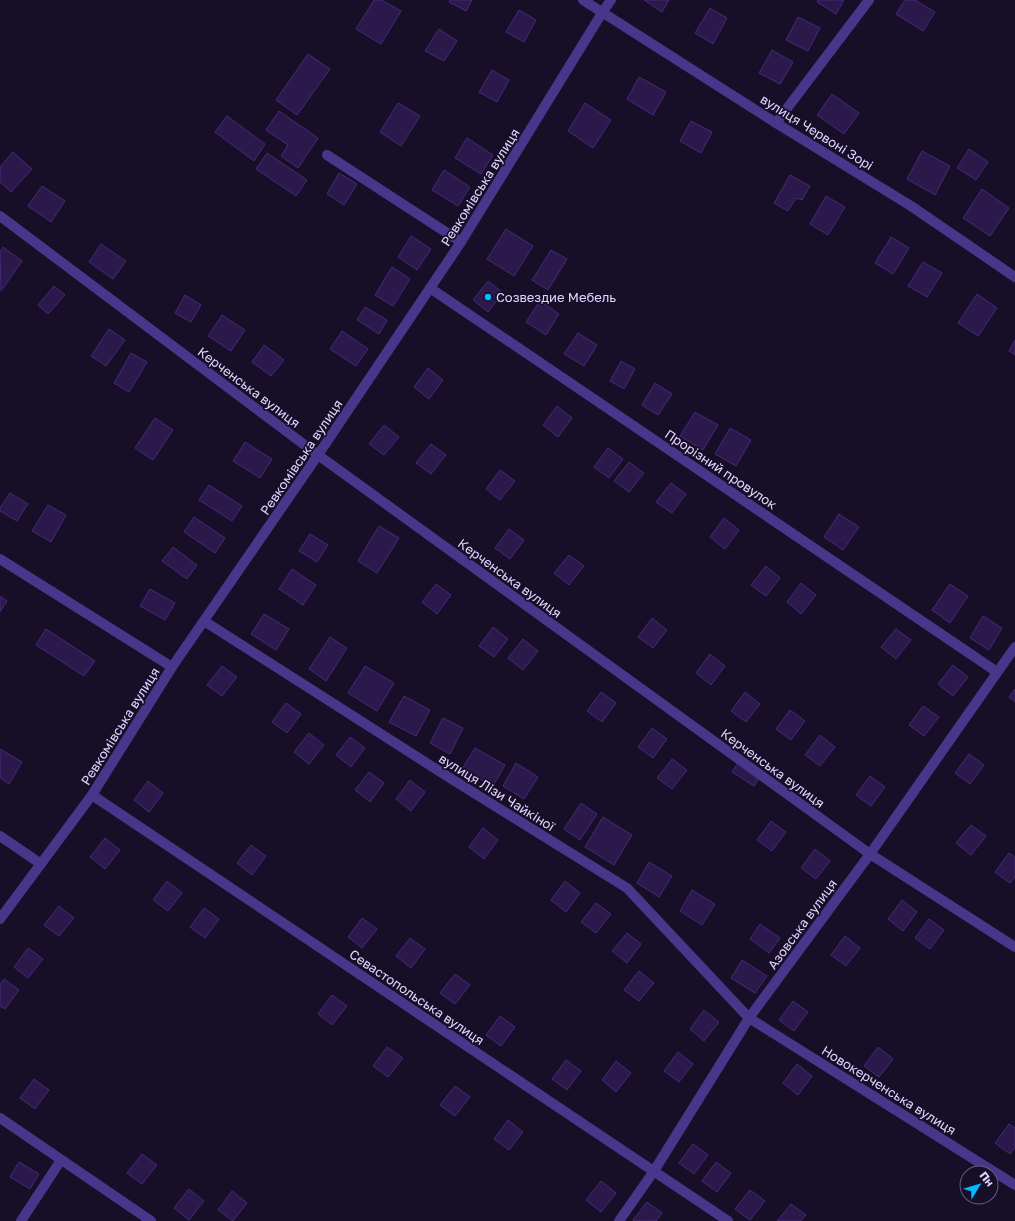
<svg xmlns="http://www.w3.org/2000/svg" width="1015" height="1221" font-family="'Golos Text',sans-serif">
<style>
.building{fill:#2c194b;stroke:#472978}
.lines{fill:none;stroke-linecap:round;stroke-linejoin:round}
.minor{stroke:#48368a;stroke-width:10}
.tertiary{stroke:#48368a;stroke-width:10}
.poi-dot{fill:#01baff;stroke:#170e28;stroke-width:1.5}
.labels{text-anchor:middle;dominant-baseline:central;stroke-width:3.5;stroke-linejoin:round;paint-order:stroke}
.street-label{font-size:13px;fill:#e1d5ff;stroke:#170e28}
.poi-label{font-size:13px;fill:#e1d5ff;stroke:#170e28;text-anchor:start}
</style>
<rect width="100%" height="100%" fill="#170e28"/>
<path class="building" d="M374 0H382L401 11 381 44 356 29Z
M450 0H472L466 11 449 2Z
M644 0H669L662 12Z
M818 0H844L836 14 817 2Z
M905 0H915L935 12 923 31 896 14Z
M710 8 727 18 713 44 695 33Z
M519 10 536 20 524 42 506 32Z
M798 17 820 28 808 51 786 40Z
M439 29 457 41 444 61 425 51Z
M772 50 793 62 780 84 759 73Z
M308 54 330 69 297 115 276 100Z
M492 70 509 80 497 102 479 92Z
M639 77 666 92 653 115 627 99Z
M832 94 859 113 844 134 817 115Z
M398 103 420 116 401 146 380 132Z
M585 103 611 120 593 148 568 131Z
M279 111 318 138 298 168 281 156 288 145 266 130Z
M227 116 265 144 254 161 215 132Z
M691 121 712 132 701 153 680 141Z
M467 138 493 155 481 174 455 158Z
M969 149 988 162 976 180 957 168Z
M922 151 950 166 935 195 907 179Z
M13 152 32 169 11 192 0 182V167Z
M267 153 307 180 296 196 256 169Z
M444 170 470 187 458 206 432 190Z
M339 173 357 184 344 205 327 194Z
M790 175 810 186 802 200 796 198 788 211 774 203Z
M42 186 65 201 51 222 28 206Z
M982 189 1009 208 990 236 963 218Z
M826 196 845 207 828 235 810 224Z
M506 229 533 246 514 276 487 259Z
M411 236 431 249 417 270 398 257Z
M891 237 909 248 893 274 875 263Z
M101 244 126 261 113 279 89 262Z
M3 247 22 261 1 291 0 252Z
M551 250 567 259 548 290 532 280Z
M923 262 942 273 927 297 908 286Z
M392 267 410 279 393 306 375 295Z
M488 281 503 293 488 312 473 300Z
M54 286 65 295 48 314 38 305Z
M977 294 997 308 978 336 958 323Z
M185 295 201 305 191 322 175 313Z
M540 301 559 314 546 335 526 322Z
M365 307 387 320 379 334 357 320Z
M222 315 245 330 231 351 208 336Z
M109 329 125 340 106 366 91 356Z
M342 331 368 349 356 366 330 349Z
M578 333 597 345 584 366 564 354Z
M1015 340V355L1009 351Z
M264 345 284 360 271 376 252 362Z
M131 353 147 362 129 392 114 383Z
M621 361 635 369 624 389 610 381Z
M428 368 443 380 429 399 414 387Z
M655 383 672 394 658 415 642 405Z
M557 406 572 418 558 437 543 425Z
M695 412 718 425 703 450 680 436Z
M155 418 173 430 153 460 135 448Z
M384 425 399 437 384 455 369 444Z
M730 428 751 440 736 466 715 454Z
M245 442 272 459 260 478 233 461Z
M431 444 446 455 431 474 416 463Z
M608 448 623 459 609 478 594 467Z
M629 462 644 473 629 492 614 481Z
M500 470 515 481 500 500 486 489Z
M671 483 686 494 672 513 656 502Z
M209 485 242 506 232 521 199 500Z
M10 493 28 504 17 521 0 511V508Z
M48 505 66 515 51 542 32 531Z
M839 514 859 527 843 550 824 537Z
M194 517 225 538 215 553 184 532Z
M724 518 739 530 725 549 710 537Z
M379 526 399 538 377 573 358 561Z
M509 529 524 540 510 559 495 548Z
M310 534 328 545 317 562 299 551Z
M173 547 197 565 187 579 162 561Z
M569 555 584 566 569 585 554 573Z
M766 566 780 578 766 596 751 585Z
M292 569 316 585 303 605 279 589Z
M801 583 816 595 801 614 787 602Z
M436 584 451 595 437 614 422 602Z
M950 584 968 596 950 623 932 610Z
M150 589 175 603 165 620 140 606Z
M0 596 7 601 0 612Z
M264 614 289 629 276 650 251 634Z
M983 616 1002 628 989 650 970 638Z
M652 618 667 630 653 648 638 637Z
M493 627 508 639 494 657 479 646Z
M46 629 95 661 84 676 36 645Z
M896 629 911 640 896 659 881 647Z
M330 637 347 648 326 681 309 669Z
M523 639 538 651 523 670 508 658Z
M710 654 725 666 711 685 696 673Z
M953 665 968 677 953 696 938 684Z
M222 666 237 677 222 696 207 685Z
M365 666 394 683 377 711 348 693Z
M1015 689V702L1009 697Z
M601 692 616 703 602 722 587 711Z
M745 692 760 704 746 722 731 711Z
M404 696 430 710 416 736 389 722Z
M286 703 301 714 287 733 272 722Z
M923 706 939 717 924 736 909 725Z
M790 710 805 721 791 740 776 729Z
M443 718 463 728 450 754 430 743Z
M652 728 667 739 653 758 638 747Z
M309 733 324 745 309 764 294 752Z
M820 735 835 747 820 766 805 755Z
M350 737 365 748 351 767 336 755Z
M475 748 505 765 493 786 462 769Z
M0 749 22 762 9 784 0 778Z
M969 754 984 765 970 784 955 773Z
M672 759 687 770 672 789 657 778Z
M740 759 762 773 754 786 732 772Z
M516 763 538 777 524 799 503 786Z
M369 772 384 783 370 802 355 790Z
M870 776 885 787 871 806 856 795Z
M410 780 425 792 411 811 396 799Z
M148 781 163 793 149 812 134 800Z
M581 803 597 814 580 840 564 829Z
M603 817 632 835 614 865 585 847Z
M771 821 786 832 772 851 757 840Z
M971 825 986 836 971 855 956 843Z
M483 828 498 840 484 859 469 847Z
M105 838 120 850 105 869 90 857Z
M251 845 266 856 252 875 237 863Z
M815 849 830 861 816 879 801 868Z
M1009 853 1015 857V877L1010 883 995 872Z
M649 862 672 876 659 897 637 883Z
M167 881 182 893 168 911 153 900Z
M565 881 580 893 566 912 551 900Z
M692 890 715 904 702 925 680 911Z
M902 900 917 912 903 931 888 919Z
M596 903 611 914 596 933 581 922Z
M59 906 74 918 59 936 44 925Z
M204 908 219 919 205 938 190 927Z
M362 918 377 929 362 948 348 937Z
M929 919 944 930 930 949 915 938Z
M760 924 780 938 769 953 750 939Z
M627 933 641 944 627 963 612 951Z
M845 936 860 948 846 966 831 955Z
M410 938 425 949 411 968 396 956Z
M28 948 43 959 28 978 14 967Z
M742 960 767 976 755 993 731 978Z
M639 971 654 983 639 1001 624 990Z
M455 974 470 985 455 1004 440 993Z
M4 979 19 990 5 1009 0 1006V985Z
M332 995 347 1006 332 1025 318 1014Z
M793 1001 808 1012 794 1031 779 1020Z
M704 1010 719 1022 704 1041 690 1029Z
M500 1016 515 1027 501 1046 486 1035Z
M387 1047 403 1058 388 1077 373 1066Z
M878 1047 893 1059 879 1077 864 1066Z
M678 1052 693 1064 679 1082 664 1071Z
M566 1060 581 1071 567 1090 552 1079Z
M616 1061 631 1073 616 1092 602 1080Z
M797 1064 812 1076 798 1095 783 1083Z
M34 1079 49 1090 35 1109 20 1098Z
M455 1086 470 1097 455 1116 440 1105Z
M508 1120 523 1132 509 1150 494 1139Z
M1009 1124 1015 1128V1147L1010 1154 995 1143Z
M693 1144 708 1155 694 1174 679 1163Z
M142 1154 157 1165 142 1184 127 1173Z
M19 1162 39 1174 30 1189 10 1177Z
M716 1162 731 1173 717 1192 702 1181Z
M601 1181 616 1193 601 1212 586 1200Z
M189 1189 204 1201 189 1220 174 1208Z
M750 1190 765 1201 750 1220 735 1209Z
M232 1191 247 1203 233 1221 218 1210Z
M647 1202 662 1213 656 1221H634L633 1220Z
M791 1204 806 1215 801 1221H777Z"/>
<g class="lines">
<path class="minor" d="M602 13 611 0
M776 123 869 0
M327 155 461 242
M0 216 318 455 870 854 1015 947
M430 288 997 672
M0 559 172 667
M204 621 450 778 627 888 749 1018 1015 1185
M92 795 728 1221
M0 836 41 864
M21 1221 61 1160
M619 1221 654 1171 749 1018 870 854 1015 647"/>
<path class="tertiary" d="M583 0 776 123 911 206 1015 277
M0 919 92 795 172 667 318 455 461 242 602 13
M0 1118 151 1221"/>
</g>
<circle class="poi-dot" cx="488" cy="297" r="4"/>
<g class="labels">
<g class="street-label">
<text transform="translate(817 132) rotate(32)">вулиця Червоні Зорі</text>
<text transform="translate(480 187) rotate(-58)">Ревкомівська вулиця</text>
<text transform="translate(249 387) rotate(37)">Керченська вулиця</text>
<text transform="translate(301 457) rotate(-56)">Ревкомівська вулиця</text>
<text transform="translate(721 469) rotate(34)">Прорізний провулок</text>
<text transform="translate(510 578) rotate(36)">Керченська вулиця</text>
<text transform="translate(120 726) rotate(-58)">Ревкомівська вулиця</text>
<text transform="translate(773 768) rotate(36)">Керченська вулиця</text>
<text transform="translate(497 792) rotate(32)">вулиця Лізи Чайкіної</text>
<text transform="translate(802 924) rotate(-54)">Азовська вулиця</text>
<text transform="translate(417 997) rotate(34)">Севастопольська вулиця</text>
<text transform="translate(889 1090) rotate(32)">Новокерченська вулиця</text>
</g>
<g class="poi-label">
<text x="496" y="297">Созвездие Мебель</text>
</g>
</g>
<g transform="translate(979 1185) rotate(52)"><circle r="19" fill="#170e28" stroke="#685e7e"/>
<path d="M0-3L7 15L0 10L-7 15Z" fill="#01baff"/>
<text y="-6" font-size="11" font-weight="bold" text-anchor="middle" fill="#e1d5ff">Пн</text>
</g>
</svg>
